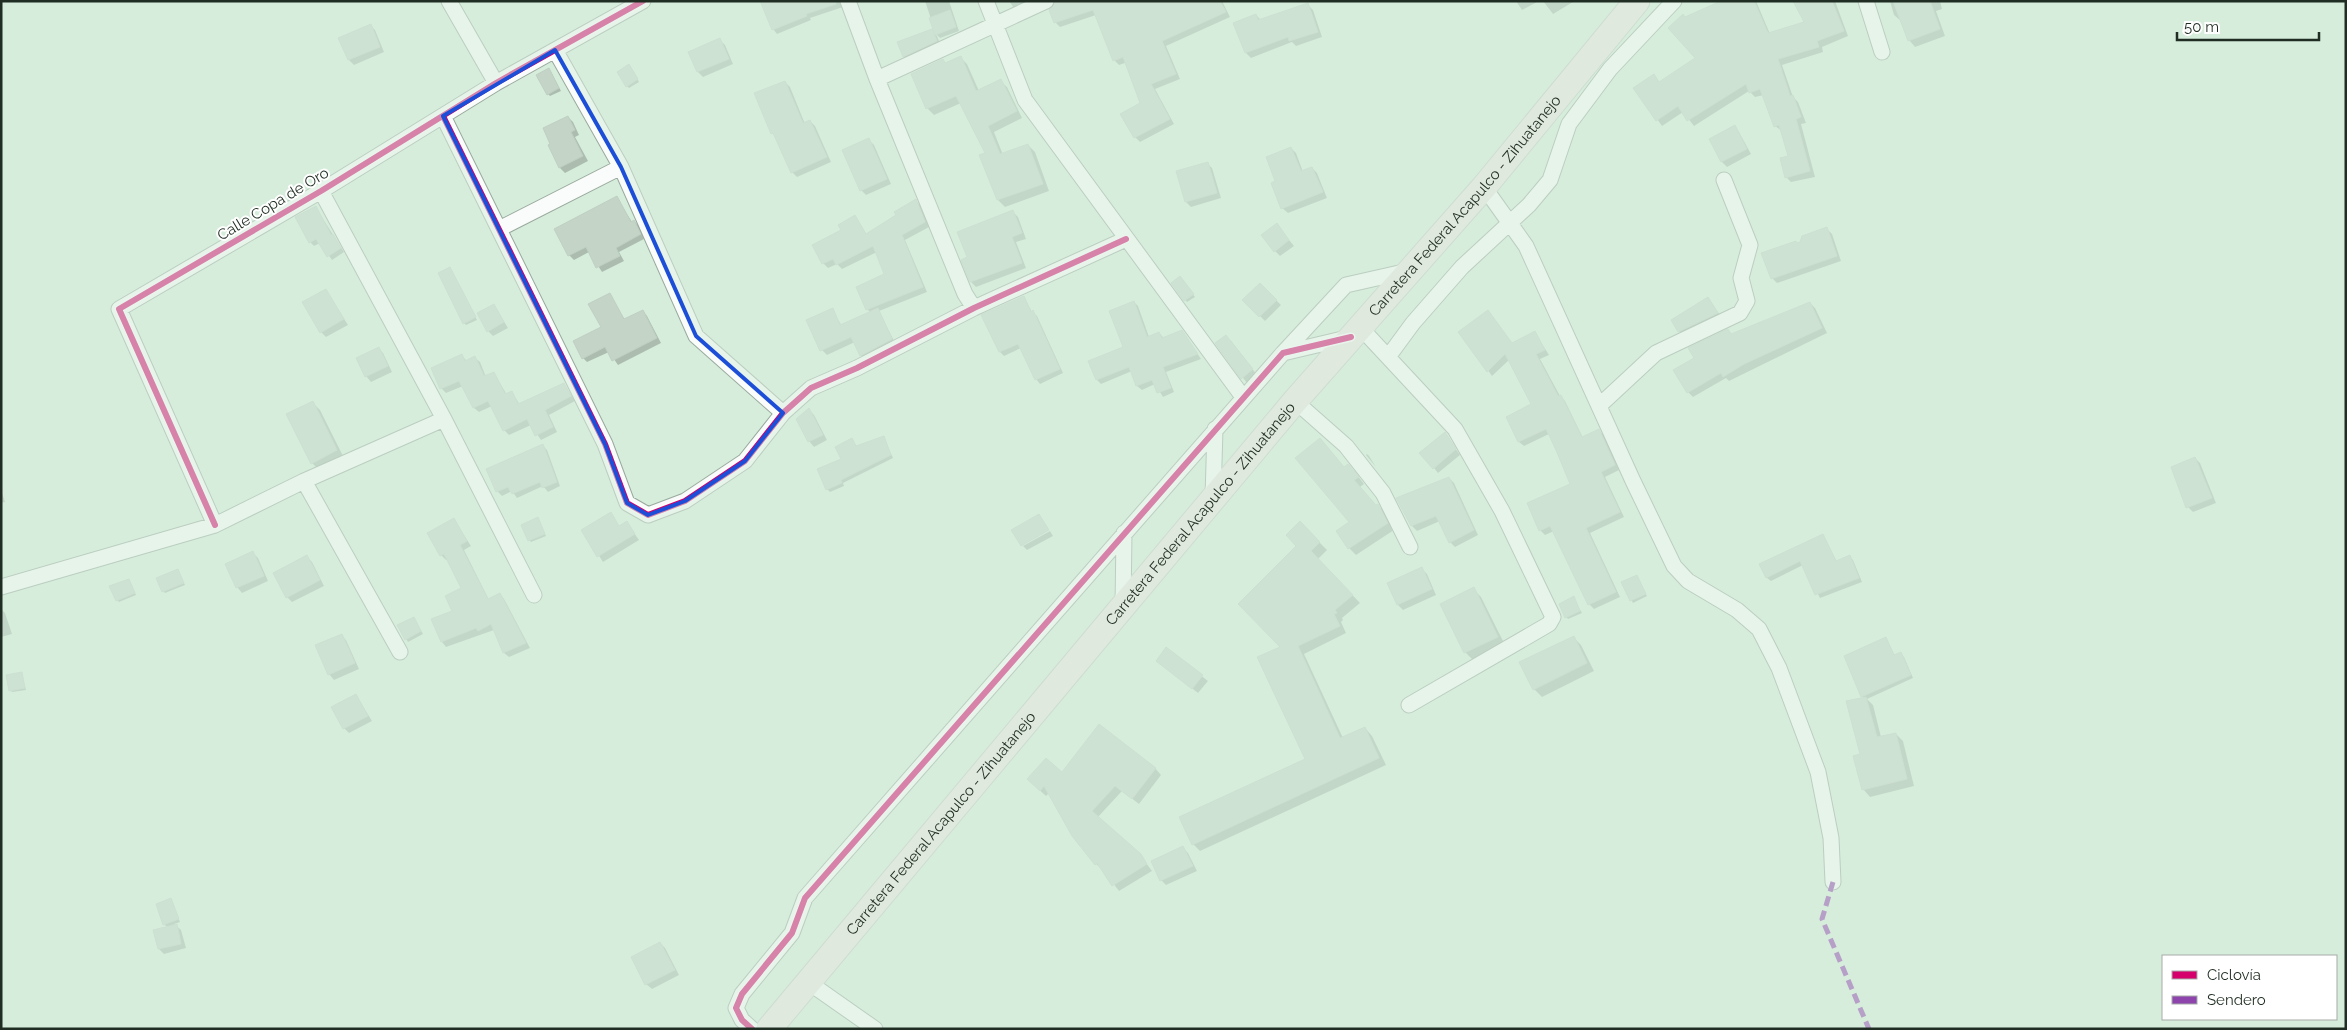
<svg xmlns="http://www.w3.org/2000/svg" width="2347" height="1030" font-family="Raleway,sans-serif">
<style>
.shadow{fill:#0003}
.building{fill:#c4d5c8;stroke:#bfd0c3}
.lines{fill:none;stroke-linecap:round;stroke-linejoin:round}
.minor-casing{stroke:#99a99d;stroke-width:17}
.primary-casing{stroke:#c0cbc2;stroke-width:27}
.minor{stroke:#f9fcfa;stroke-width:15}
.primary{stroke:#ebe4e1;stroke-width:25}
.quiet{stroke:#8e44ad;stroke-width:5;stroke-dasharray:10 5;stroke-linecap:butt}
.cycleway-casing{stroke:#fff;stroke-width:9}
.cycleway{stroke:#d6006c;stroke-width:6}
.marked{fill:none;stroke:#1d4ed8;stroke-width:4;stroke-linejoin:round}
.labels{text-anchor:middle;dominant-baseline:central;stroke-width:4;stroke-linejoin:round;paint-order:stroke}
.street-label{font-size:15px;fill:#1f2d22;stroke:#fff}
</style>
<rect width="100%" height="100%" fill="#d7eddc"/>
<path class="shadow" d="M761 1H844L843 7 810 18 811 20 777 34 773 29Z
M925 1H949L959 31 940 38 936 34Z
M1009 1H1038L1016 11Z
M1185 1H1222L1230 17 1166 46 1180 79 1155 89 1174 124 1140 142 1135 137 1142 103 1125 63 1119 65 1114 60 1096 15 1060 27 1055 22 1051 10Z
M1516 1H1539L1522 10Z
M1543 1H1572L1573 2 1553 14Z
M1724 1H1756L1770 34 1806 23 1795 1H1835L1848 36 1822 47 1823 52 1782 65 1793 97 1798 102 1806 123 1801 124 1815 177 1791 182 1786 177 1789 157 1782 131 1775 126 1764 95 1755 97 1749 91 1694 126 1683 112 1662 126 1635 88 1654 76 1660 83 1697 58 1685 19Z
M1890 1H1940L1942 9 1936 11 1945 36 1915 47 1909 40 1901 21 1894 15Z
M1308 5 1313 10 1322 37 1296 46 1292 42 1251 58 1246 53 1256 15 1261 20Z
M370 25 375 30 384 52 354 65 349 60 340 38Z
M932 31 937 36 941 46 909 61 904 56Z
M720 40 725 45 733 64 703 77 698 72 690 53Z
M960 57 967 64 979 91 1000 81 1007 87 1022 118 994 132 1003 155 1028 145 1035 152 1049 191 1005 207 998 200 981 156 986 154 961 103 934 115 927 108 943 60 946 64Z
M631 68 639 82 629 88 627 86Z
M551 72 561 91 550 96 548 94Z
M785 82 790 87 805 124 810 121 815 126 831 162 797 177 792 172 776 137 772 133Z
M568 117 573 122 579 135 575 137 588 161 565 173 560 168 549 146Z
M1734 127 1739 132 1751 154 1727 167 1722 162 1711 140Z
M869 140 874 145 891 184 866 195 861 190Z
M1291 148 1296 153 1303 172 1312 168 1317 173 1327 198 1288 213 1282 208 1277 182Z
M1207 163 1212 168 1221 198 1191 207 1186 202Z
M616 197 632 222 634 221 639 226 644 239 619 252 624 261 602 272 589 252 574 260 569 255Z
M916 201 921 206 929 227 905 240 927 292 879 311 896 345 866 360 861 355 855 342 827 355 822 350 832 310 842 326 871 313 867 309 886 274 877 252 842 269 837 264 828 268 823 263 843 231 855 217 867 235Z
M316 208 344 252 332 260 320 243 314 246 310 242Z
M1013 212 1018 217 1026 239 1016 242 1026 268 976 287 971 282 969 258Z
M1827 229 1832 234 1841 261 1777 283 1772 278 1797 244Z
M1281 230 1294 246 1280 256 1275 251Z
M450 268 477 320 466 325 464 323Z
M1182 280 1195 297 1187 302 1172 283Z
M1260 284 1281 305 1265 321 1244 300Z
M326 290 348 325 326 337 321 332Z
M609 294 625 320 643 311 647 316 661 343 618 365 609 352 587 362 583 358 602 328Z
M1024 297 1032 312 1037 316 1063 373 1040 384 1036 379 1021 348 1004 356 1000 352Z
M1708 298 1722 318 1684 336 1679 331Z
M1134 302 1138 306 1149 337 1159 333 1164 338 1182 331 1201 359 1166 372 1174 392 1163 397 1155 384 1142 390 1137 386 1132 371 1101 384 1097 380 1090 362 1124 347Z
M1810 303 1815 308 1827 333 1729 381 1726 378 1693 397 1688 392 1695 358 1728 331 1732 335Z
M494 305 508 328 493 336 488 331Z
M1460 332 1512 344 1535 333 1549 355 1540 359 1560 396 1565 401 1583 438 1599 431 1604 435 1619 470 1605 477 1624 517 1590 533 1620 597 1594 609 1589 604 1554 531 1545 535 1540 530 1571 485 1549 434 1524 446 1519 442 1507 417 1533 404 1509 360 1492 376Z
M1231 341 1257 375 1247 383 1217 344Z
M378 348 383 353 392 372 371 382 366 376Z
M462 356 467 361 475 358 480 362 486 377 494 373 507 395 512 392 520 405 564 385 575 401 549 415 557 432 541 440 531 425 509 435 504 430 492 406 479 412 474 408 463 386 446 393 441 388Z
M313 403 320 410 344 458 320 471 312 463Z
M809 410 814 415 827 440 814 447 809 441 798 420Z
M1445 434 1460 455 1438 473 1434 468Z
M883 437 893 458 843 483 844 486 830 492 827 489 852 440 857 447Z
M543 446 547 450 560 486 548 492 543 486 517 498 512 491 502 496 497 491Z
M1367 454 1369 456 1376 467 1366 455Z
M2195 458 2200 463 2216 503 2193 512 2188 507Z
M1344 468 1355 472 1364 484 1360 487 1376 507 1378 506 1385 512 1394 530 1356 555 1349 548 1351 523Z
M1449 478 1454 483 1478 535 1455 547 1450 542 1440 521 1417 531 1412 526 1398 499Z
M1 490 5 502 1 503Z
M610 514 620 527 627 523 639 540 603 562 583 531Z
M538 519 546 536 531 542 529 540Z
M454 520 471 546 464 550 489 600 500 594 504 599 530 648 509 657 504 653 494 630 446 647 442 642 463 589 448 559 446 560 441 555 429 533Z
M1300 523 1327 550 1318 559 1360 603 1342 618 1343 620 1341 622 1346 633 1304 654 1343 738 1365 728 1372 736 1386 765 1200 851 1193 844 1306 760 1282 647 1298 546Z
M1050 531 1053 536 1027 550 1023 546Z
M1823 535 1837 562 1850 557 1853 560 1862 582 1820 598 1803 565 1771 581 1767 578 1761 565Z
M253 553 258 558 268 581 242 593 237 587Z
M307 557 312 562 324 586 292 602 287 597Z
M1422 569 1427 574 1436 595 1403 610 1398 605 1388 584Z
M178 571 185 585 165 593 163 591Z
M1637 577 1647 596 1633 603 1623 583Z
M129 580 136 595 119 602 117 600Z
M1473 589 1481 597 1505 645 1473 660 1465 652 1442 604Z
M1573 598 1582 613 1568 619 1566 617Z
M1 609 5 613 12 634 1 637Z
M415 620 423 634 408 642 399 626Z
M341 635 346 640 359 669 334 680 329 674 317 646Z
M1573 637 1581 645 1594 671 1542 697 1534 689Z
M1886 639 1895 656 1900 654 1904 657 1913 678 1867 699 1873 705 1881 737 1896 734 1903 741 1914 786 1870 797 1863 789 1861 755 1864 698 1862 696Z
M1167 649 1208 681 1198 693 1157 661Z
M21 673 26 690 12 692 10 690Z
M356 695 372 721 349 733 344 728Z
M1155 768 1161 775 1139 804 1122 791 1098 817 1140 855 1152 871 1119 891 1102 869 1096 864 1049 793 1046 796 1035 786 1062 774Z
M1183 848 1188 853 1197 871 1166 885 1161 880Z
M171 900 180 922 174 924 181 930 186 948 164 954 159 949 168 928 164 924Z
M660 943 665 948 679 975 652 989 646 984Z"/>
<path class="building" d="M760 1H835L836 4 806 14 807 16 772 30Z
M1055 1H1220L1226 12 1162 41 1176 74 1151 84 1170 119 1134 138 1120 114 1140 103 1123 57 1113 61 1093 10 1054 23 1049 10Z
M1721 1H1754L1768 33 1804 22 1793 1H1832L1844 31 1817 41 1819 47 1778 59 1790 96 1793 95 1801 117 1796 119 1810 171 1785 178 1780 158 1788 156 1779 125 1774 127 1760 89 1749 93 1746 84 1687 121 1678 106 1656 121 1633 88 1654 74 1659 82 1695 58 1668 28 1683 14 1685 17Z
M1893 1H1930L1940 29 1908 41Z
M1308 3 1318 32 1289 41 1288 37 1245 53 1233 23 1256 14 1258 20Z
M950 10 956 27 935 35 929 18Z
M371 24 380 47 348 60 338 38Z
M932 29 937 41 903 57 897 42Z
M720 38 729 59 697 72 688 52Z
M961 56 976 91 1001 79 1017 111 988 126 1000 154 1028 144 1043 184 997 200 979 155 985 153 956 96 926 109 911 74 943 59 945 63Z
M629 64 638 79 626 87 617 72Z
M549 68 559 88 547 95 536 75Z
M785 81 803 123 810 120 827 157 791 173 773 133 771 134 754 93Z
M568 116 575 130 571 132 583 156 559 168 548 145 550 144 543 128Z
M1735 125 1747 149 1721 162 1709 139Z
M869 138 887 179 860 191 842 150Z
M1291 147 1301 171 1312 167 1323 192 1281 209 1271 183 1275 181 1266 157Z
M1208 162 1217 193 1185 202 1176 171Z
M617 196 631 222 634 220 641 234 616 248 620 256 596 268 586 247 568 256 554 229Z
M916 199 925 222 902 235 923 287 866 310 856 287 884 274 873 246 836 265 833 259 822 264 812 245 841 230 838 225 855 215 866 234 896 215 894 212Z
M316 206 331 235 333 234 341 248 327 257 316 239 309 243 295 217Z
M1013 210 1022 233 1012 237 1022 263 970 282 961 260 967 257 957 232Z
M1277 223 1289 240 1274 252 1261 235Z
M1827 227 1837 256 1771 279 1761 253 1796 241 1797 243 1800 242 1802 236Z
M450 267 476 317 463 324 438 273Z
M1180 276 1194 294 1184 301 1171 283Z
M1260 283 1277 300 1259 317 1242 300Z
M326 289 344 319 320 333 302 302Z
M610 293 624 319 643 310 657 338 612 361 605 347 582 359 573 341 601 327 588 304Z
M1024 296 1031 312 1033 310 1060 369 1035 380 1018 344 999 352 981 315Z
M1708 297 1718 313 1678 332 1671 320Z
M1134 301 1147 337 1159 332 1162 338 1182 330 1198 354 1163 367 1171 388 1157 393 1152 380 1136 386 1129 367 1096 380 1088 361 1123 347 1109 311Z
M1810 302 1822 328 1744 364 1723 377 1721 373 1687 393 1673 370 1694 358 1688 348 1728 329 1731 334Z
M494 304 504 322 487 332 477 313Z
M833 308 840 325 878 308 892 339 860 356 851 337 820 351 806 320Z
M1488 310 1512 343 1535 331 1545 350 1536 354 1558 396 1561 395 1582 437 1599 429 1615 465 1601 472 1620 512 1586 528 1616 592 1588 605 1550 526 1539 531 1527 503 1570 484 1556 450 1546 429 1518 442 1506 417 1531 404 1505 354 1487 372 1458 332Z
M1226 335 1253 369 1241 379 1215 343Z
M379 347 388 366 365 377 356 358Z
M462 354 465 361 475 356 484 376 494 372 505 394 512 391 518 404 564 383 571 396 545 410 553 427 535 436 527 419 503 431 488 401 473 408 459 381 440 389 431 368Z
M313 401 337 450 311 464 286 414Z
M809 408 823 435 808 442 796 419Z
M1445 432 1456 449 1433 469 1419 453Z
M884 436 891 455 841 480 842 483 826 490 817 469 841 459 835 447 852 438 856 446Z
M1320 438 1344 467 1348 464 1359 477 1354 480 1376 505 1378 504 1388 523 1348 549 1336 531 1349 522 1295 458Z
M543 444 557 482 542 488 540 482 512 494 508 487 496 492 486 469Z
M2195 457 2212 498 2186 508 2171 467Z
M1449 477 1474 530 1449 543 1436 516 1411 526 1396 498Z
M611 512 619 526 627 521 635 534 597 557 581 530Z
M1039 514 1049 530 1021 546 1011 530Z
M538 517 545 534 528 541 521 525Z
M454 518 467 541 460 545 488 599 500 593 526 643 503 653 491 624 478 631 476 628 441 642 431 619 452 611 445 596 461 588 444 554 440 556 427 533Z
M1300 521 1320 542 1311 551 1353 595 1335 610 1337 613 1334 614 1340 626 1298 646 1340 738 1365 727 1379 758 1192 845 1179 817 1305 759 1257 657 1280 647 1238 604 1296 546 1286 535Z
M1823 534 1836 561 1850 555 1859 578 1815 595 1800 561 1766 578 1759 564Z
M253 551 264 576 236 588 225 564Z
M307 555 320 580 286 598 273 573Z
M1422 567 1432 589 1397 605 1387 583Z
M178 569 184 583 162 592 156 578Z
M1637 575 1646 594 1630 601 1621 582Z
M129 579 135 593 116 601 109 586Z
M1474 587 1498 637 1464 653 1440 604Z
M1574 596 1580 611 1565 618 1559 604Z
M414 617 421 631 405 640 397 625Z
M342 634 355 663 328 675 315 645Z
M1574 636 1587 663 1533 690 1519 662Z
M1886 637 1894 655 1901 652 1911 675 1861 697 1844 656Z
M1166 647 1203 675 1192 689 1156 661Z
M22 672 25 688 9 691 6 675Z
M356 694 368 716 343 729 331 707Z
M1866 697 1877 737 1896 733 1907 779 1862 790 1853 756 1860 754 1846 701Z
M1099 724 1156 768 1132 799 1115 786 1092 811 1141 854 1147 864 1112 886 1097 863 1095 865 1072 836 1044 786 1040 791 1027 779 1046 758 1062 772Z
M1183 846 1193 866 1160 881 1151 861Z
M171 898 179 919 163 925 156 904Z
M177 924 181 944 158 949 153 930Z
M660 942 675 970 645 985 631 957Z"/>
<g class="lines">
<g class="minor-casing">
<path id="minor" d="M449 1 496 83
M848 1 877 79 965 294 974 308
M986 1 1025 100 1243 397
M1866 1 1882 52
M555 50 621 167 696 336 783 413
M877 79 1046 1
M443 116 605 444 627 503 648 515 685 501 745 461 783 413 811 388 857 368 974 308 1126 239
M1484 187 1526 246 1633 481 1674 566 1688 581 1737 610 1759 629 1779 668 1818 772 1831 838 1833 882
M321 191 444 419 534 595
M499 229 621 167
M1360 327 1455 429 1502 511 1553 617 1549 624 1409 705
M1283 353 1346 285 1408 271
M1388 357 1413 323 1462 267 1529 205 1550 180 1569 124 1610 69 1674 1
M1295 401 1346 446 1383 493 1410 547
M1600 405 1656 353 1740 313 1747 301 1741 278 1750 245 1724 180
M304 481 400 652
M1213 497 1215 429
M215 525 119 309 321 191 496 83 643 1
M1 587 215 525 304 481 444 419
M1123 606 1124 533
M808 982 875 1029
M752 1029 742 1020 736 1008 742 994 792 933 805 898 1283 353 1351 337"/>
</g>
<g class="primary-casing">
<g id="primary">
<path id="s1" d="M769 1029 1295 401 1484 187 1637 1"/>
</g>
</g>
<use href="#minor" class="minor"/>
<use href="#primary" class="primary"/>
<path class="quiet" d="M1833 882 1822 919 1869 1029"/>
<g class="cycleway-casing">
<path id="cycleway" d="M443 116 605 444 627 503 648 515 685 501 745 461 783 413 811 388 857 368 974 308 1126 239
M215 525 119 309 321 191 496 83 643 1
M752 1029 742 1020 736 1008 742 994 792 933 805 898 1283 353 1351 337"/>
</g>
<use href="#cycleway" class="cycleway"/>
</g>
<path d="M0 0H2347V1030H0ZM555 50 621 167 696 336 783 413 745 461 685 501 648 515 627 503 605 444 443 116Z" fill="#d7eddc" fill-opacity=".55" fill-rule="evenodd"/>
<path class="marked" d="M555 50 621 167 696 336 783 413 745 461 685 501 648 515 627 503 605 444 443 116Z"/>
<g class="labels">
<g class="street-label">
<text transform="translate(273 204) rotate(-31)">Calle Copa de Oro</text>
<text stroke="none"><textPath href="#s1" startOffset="1078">Carretera Federal Acapulco - Zihuatanejo</textPath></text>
<text stroke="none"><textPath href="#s1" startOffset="672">Carretera Federal Acapulco - Zihuatanejo</textPath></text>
<text stroke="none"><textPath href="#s1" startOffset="268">Carretera Federal Acapulco - Zihuatanejo</textPath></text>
</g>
</g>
<rect width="2347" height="1030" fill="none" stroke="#1f2d22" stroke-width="5"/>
<rect x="2162" y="955" width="175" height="65" fill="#ffffff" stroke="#a5aba7"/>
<rect x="2172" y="971" width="25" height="8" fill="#d6006c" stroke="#a5aba7"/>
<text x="2207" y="980" font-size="15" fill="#1f2d22">Ciclovía</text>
<rect x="2172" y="996" width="25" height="8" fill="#8e44ad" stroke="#a5aba7"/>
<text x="2207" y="1005" font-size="15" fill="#1f2d22">Sendero</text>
<path d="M2177 32v8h142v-8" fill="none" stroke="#1f2d22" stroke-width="2.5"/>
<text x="2184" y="32" font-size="15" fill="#1f2d22" stroke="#ffffff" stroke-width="4" paint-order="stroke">50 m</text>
</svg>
